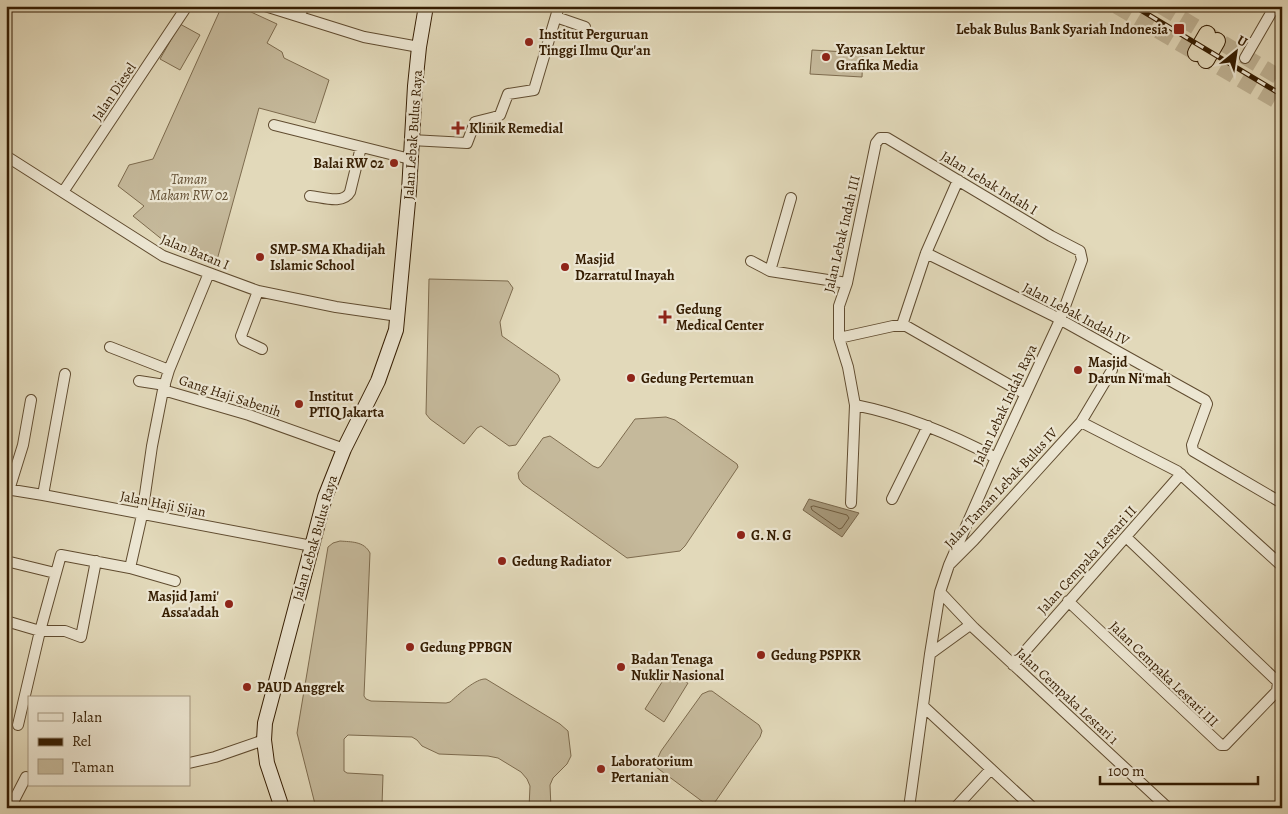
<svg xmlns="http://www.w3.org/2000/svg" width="1288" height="814" font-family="Alegreya,serif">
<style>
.green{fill:#c5b99b;stroke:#7d6b4e}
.water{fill:#a7997b;stroke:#79674b}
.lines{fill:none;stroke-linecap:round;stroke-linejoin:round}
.shore{stroke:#6e5b3e;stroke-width:1}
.trunk-tunnel{stroke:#bfb395;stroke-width:16;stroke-dasharray:16 8;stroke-linecap:butt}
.minor-casing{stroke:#604c30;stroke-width:12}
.secondary-casing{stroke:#351d02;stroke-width:16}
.trunk-casing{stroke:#351d02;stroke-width:18}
.minor{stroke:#ece6d2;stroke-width:10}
.secondary{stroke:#ece6d2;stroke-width:14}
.trunk{stroke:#e2d9ba;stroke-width:16}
.rail-casing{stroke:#351d02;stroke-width:5}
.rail{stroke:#ece6d2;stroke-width:3;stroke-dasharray:9;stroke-linecap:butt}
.poi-dot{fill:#8f2418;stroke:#ece6d2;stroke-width:2}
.labels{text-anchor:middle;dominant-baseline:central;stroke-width:4.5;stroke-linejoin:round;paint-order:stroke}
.poi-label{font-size:14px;font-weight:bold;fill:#351d02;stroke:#ece6d2;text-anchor:start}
.street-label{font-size:14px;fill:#351d02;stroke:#ece6d2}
.park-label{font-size:14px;font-style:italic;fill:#604c30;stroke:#ece6d2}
</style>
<rect width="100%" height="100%" fill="#e2d9ba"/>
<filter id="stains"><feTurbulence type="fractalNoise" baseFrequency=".004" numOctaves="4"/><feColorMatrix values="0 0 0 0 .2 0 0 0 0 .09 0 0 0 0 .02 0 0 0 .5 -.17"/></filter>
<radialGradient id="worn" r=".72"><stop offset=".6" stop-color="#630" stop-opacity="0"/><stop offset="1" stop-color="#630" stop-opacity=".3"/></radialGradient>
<path class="green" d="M225 6H238L277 24 267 43 282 52 284 58 329 80 315 123 259 108 217 260 169 245 133 216 144 206 118 186 129 165 153 159 221 8Z
M180 24 200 35 180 70 160 59Z
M812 50 863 53 862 77 810 74Z
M429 279 508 281 513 288 500 322 502 336 558 375 560 380 516 445 509 446 481 426 477 428 464 444 430 419 426 414Z
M666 417 675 420 737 464 738 467 685 546 680 551 627 558 523 484 519 479 518 473 543 438 550 436 593 466 598 468 601 466 635 419Z
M340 541C351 542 364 541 370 553L364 696 366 699 371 701 446 703 450 702C458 695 476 678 486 679L560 724 568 731 571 756 567 764 553 778 550 785 551 808H529L530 786 527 779 521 772 498 758 488 756 439 754 422 746 417 740 412 737 348 735 344 739V771L347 773 383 775 382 805 380 807 351 805 348 808H316L297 733 328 547 333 543Z
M669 671 688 683 664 722 645 709Z
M709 691H712L759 725 762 731 760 737 715 802 709 804 703 802 656 767 655 764 661 751 702 694Z"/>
<path class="water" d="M809 499 859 513 842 537 803 510Z"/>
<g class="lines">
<path class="shore" d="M814 506 847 515 849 518 842 528 839 529 812 510 811 507Z"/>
<path class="trunk-tunnel" d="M1117 6 1282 104
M1161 6 1282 79"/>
<g class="minor-casing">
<path id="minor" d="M265 6 364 37 419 47
M299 16 304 6
M556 17 585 27
M1245 58 1275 6
M274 125 410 159
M411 140 467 143 475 122 495 117 500 115 508 94 534 90 559 6
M6 156 163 256 258 291 336 307 398 316
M63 192 187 6
M310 196C322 197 343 205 350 192L361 147
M926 253 1052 315 1205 400 1207 404 1192 445 1193 451 1282 503
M751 261 770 271 847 283
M770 271 791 198
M258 291 241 336 243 340 262 349
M902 325 926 253 958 180
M839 338 893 326H906L1025 394
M110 347 169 370
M139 381 165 385
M163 390 249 415 344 449
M855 405C905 415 951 434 996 458
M1081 422 1112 370
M6 489 43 495 312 546
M6 493 9 490 23 445 31 400
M43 495 65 374
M892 499 928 426
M851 503 855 405 848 367 839 338V306L847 283 876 143 880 138H887L1051 236 1080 251 1082 260 1060 320 996 458 949 565
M6 561 55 573
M130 568 142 515 152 446 163 390 169 370 209 273
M940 592 974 628 1168 808
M1068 601 1221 745H1225L1277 691 1278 682 1126 537
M6 621 40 631H65L81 637 96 561
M930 654 970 625
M1013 665 1181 474
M923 706 1033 808
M18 725 40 631 61 555 130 568 175 581
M189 763 215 757 264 740
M10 808 26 777
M909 808 930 654 940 592 949 565 974 540 1081 422 1177 471 1282 566
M955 808 991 769"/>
</g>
<g class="secondary-casing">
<path id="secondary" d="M282 808 267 763 264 740 265 723 325 497 344 449 378 381 396 330 409 191 415 86 419 47 426 6"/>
</g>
<g class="trunk-casing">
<path id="trunk" d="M1196 53 1207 34
M1206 60 1217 41"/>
</g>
<use href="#minor" class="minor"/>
<use href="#secondary" class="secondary"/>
<use href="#trunk" class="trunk"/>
<g class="rail-casing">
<path id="rail" d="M1134 6 1282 95"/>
</g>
<use href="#rail" class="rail"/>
</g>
<g class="poi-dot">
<rect x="1173" y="23" width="12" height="12" rx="2.5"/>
<circle cx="529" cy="42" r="5"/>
<circle cx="826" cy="57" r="5"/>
<path d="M455.5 120.5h5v5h5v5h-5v5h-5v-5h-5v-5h5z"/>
<circle cx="394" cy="163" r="5"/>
<circle cx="260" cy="257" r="5"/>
<circle cx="565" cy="267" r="5"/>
<path d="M662.5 309.5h5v5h5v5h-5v5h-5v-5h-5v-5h5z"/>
<circle cx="1078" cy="370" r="5"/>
<circle cx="631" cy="378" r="5"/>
<circle cx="299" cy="404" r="5"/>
<circle cx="741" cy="535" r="5"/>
<circle cx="502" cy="561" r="5"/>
<circle cx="229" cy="604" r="5"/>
<circle cx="410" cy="647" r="5"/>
<circle cx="761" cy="655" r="5"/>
<circle cx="621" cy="667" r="5"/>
<circle cx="247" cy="687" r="5"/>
<circle cx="601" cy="769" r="5"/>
</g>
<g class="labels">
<g class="poi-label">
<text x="1168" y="29" text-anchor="end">Lebak Bulus Bank Syariah Indonesia</text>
<text x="539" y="34">Institut Perguruan<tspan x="539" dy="16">Tinggi Ilmu Qur'an</tspan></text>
<text x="836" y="49">Yayasan Lektur<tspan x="836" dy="16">Grafika Media</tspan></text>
<text x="469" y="128">Klinik Remedial</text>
<text x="384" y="163" text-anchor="end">Balai RW 02</text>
<text x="270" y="249">SMP-SMA Khadijah<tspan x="270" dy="16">Islamic School</tspan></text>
<text x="575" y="259">Masjid<tspan x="575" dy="16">Dzarratul Inayah</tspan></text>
<text x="676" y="309">Gedung<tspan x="676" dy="16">Medical Center</tspan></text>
<text x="1088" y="362">Masjid<tspan x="1088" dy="16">Darun Ni'mah</tspan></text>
<text x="641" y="378">Gedung Pertemuan</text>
<text x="309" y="396">Institut<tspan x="309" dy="16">PTIQ Jakarta</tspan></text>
<text x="751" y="535">G. N. G</text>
<text x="512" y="561">Gedung Radiator</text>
<text x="219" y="596" text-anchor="end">Masjid Jami'<tspan x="219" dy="16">Assa'adah</tspan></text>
<text x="420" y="647">Gedung PPBGN</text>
<text x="771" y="655">Gedung PSPKR</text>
<text x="631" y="659">Badan Tenaga<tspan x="631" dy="16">Nuklir Nasional</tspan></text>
<text x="257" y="687">PAUD Anggrek</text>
<text x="611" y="761">Laboratorium<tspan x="611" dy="16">Pertanian</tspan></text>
</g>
<g class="street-label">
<text transform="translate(114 92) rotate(-56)">Jalan Diesel</text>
<text transform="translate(413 135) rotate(-86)">Jalan Lebak Bulus Raya</text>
<text transform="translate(989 183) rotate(31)">Jalan Lebak Indah I</text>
<text transform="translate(842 234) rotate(-77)">Jalan Lebak Indah III</text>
<text transform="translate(195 252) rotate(22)">Jalan Batan I</text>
<text transform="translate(1076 314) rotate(28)">Jalan Lebak Indah IV</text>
<text transform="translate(230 396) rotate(18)">Gang Haji Sabenih</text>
<text transform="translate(1005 405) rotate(-65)">Jalan Lebak Indah Raya</text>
<text transform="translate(1001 488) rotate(-47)">Jalan Taman Lebak Bulus IV</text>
<text transform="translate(163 504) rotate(11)">Jalan Haji Sijan</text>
<text transform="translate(315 538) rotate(-74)">Jalan Lebak Bulus Raya</text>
<text transform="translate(1087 560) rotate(-48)">Jalan Cempaka Lestari II</text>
<text transform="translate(1164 674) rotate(44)">Jalan Cempaka Lestari III</text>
<text transform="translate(1067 696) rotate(43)">Jalan Cempaka Lestari 1</text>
</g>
<g class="park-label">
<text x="189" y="179">Taman<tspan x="189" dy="16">Makam RW 02</tspan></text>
</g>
</g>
<rect width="1288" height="814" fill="none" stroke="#e2d9ba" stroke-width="25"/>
<rect x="8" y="8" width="1273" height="799" fill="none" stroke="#351d02" stroke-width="2.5"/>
<rect x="12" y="12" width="1263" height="789" fill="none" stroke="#351d02"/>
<rect x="28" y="696" width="162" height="90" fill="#ece6d2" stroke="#a3967f"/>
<rect x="38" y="713" width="25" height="8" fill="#ece6d2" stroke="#a3967f"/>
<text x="72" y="722" font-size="15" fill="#351d02">Jalan</text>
<rect x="38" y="738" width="25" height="8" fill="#351d02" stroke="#a3967f"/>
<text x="72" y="746" font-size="15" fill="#351d02">Rel</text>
<rect x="38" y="759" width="25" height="15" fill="#c5b99b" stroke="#a3967f"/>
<text x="72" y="772" font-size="15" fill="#351d02">Taman</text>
<g transform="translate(1236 52) rotate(30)" stroke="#ece6d2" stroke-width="4" paint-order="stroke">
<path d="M0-4L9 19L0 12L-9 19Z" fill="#351d02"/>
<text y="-8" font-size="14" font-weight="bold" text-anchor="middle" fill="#351d02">U</text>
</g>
<path d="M1100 776v8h158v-8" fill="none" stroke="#351d02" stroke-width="2.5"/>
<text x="1108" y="776" font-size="15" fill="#351d02" stroke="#ece6d2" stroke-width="4" paint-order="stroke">100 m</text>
<rect width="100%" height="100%" filter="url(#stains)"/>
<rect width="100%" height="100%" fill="url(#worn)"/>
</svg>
